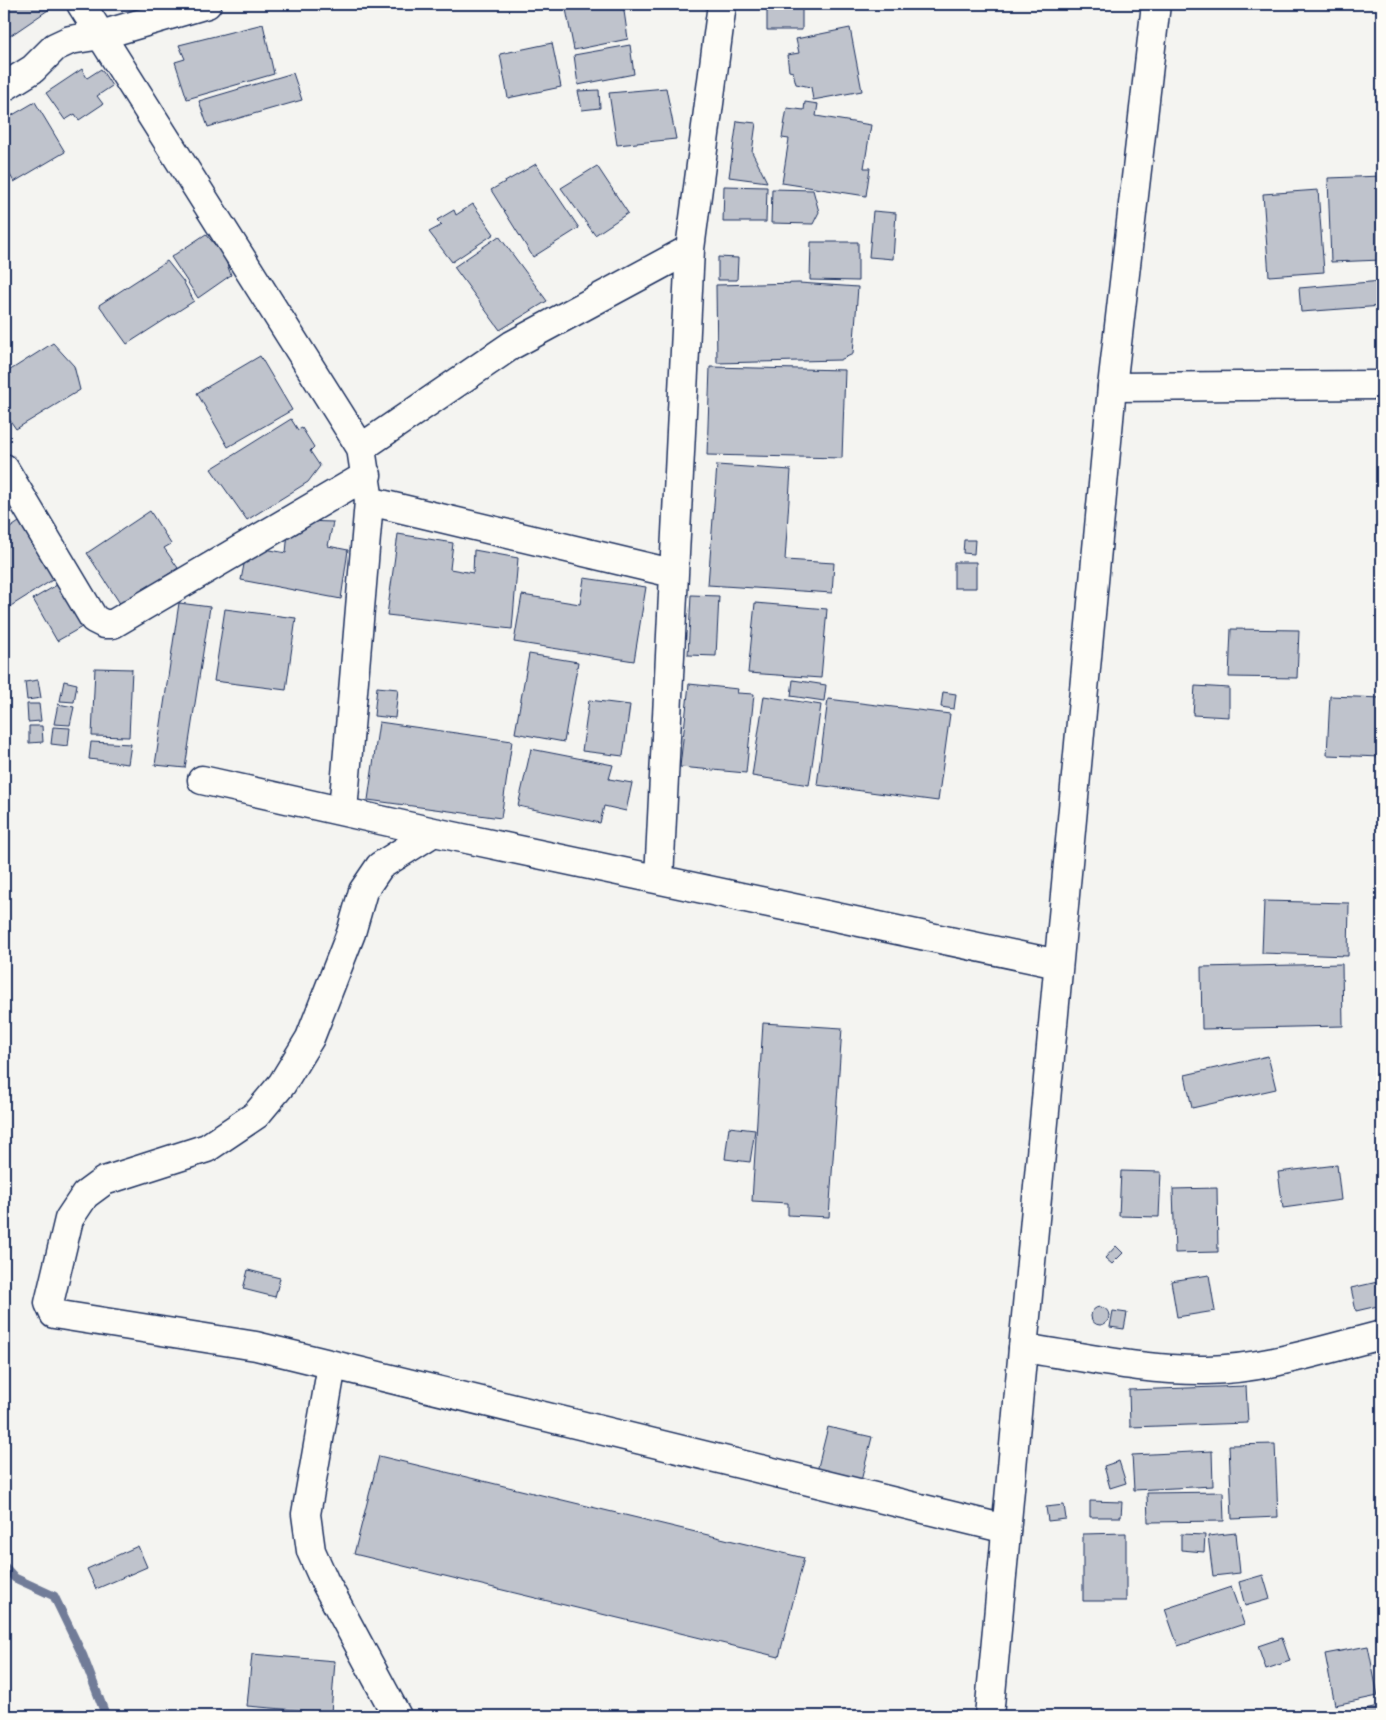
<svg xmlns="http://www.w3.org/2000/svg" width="1386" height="1720" font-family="'Playpen Sans',sans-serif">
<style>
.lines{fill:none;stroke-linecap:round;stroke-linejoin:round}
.stream{stroke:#717c98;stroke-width:9}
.building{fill:#bfc3cc;stroke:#1b2f5e}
.minor-casing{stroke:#1b2f5e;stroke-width:31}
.tertiary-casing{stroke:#1b2f5e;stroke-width:31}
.minor{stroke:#fdfcf7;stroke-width:28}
.tertiary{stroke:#fdfcf7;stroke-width:28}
</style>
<rect width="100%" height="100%" fill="#f4f4f1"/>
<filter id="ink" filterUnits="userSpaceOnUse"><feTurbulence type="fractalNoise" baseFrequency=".02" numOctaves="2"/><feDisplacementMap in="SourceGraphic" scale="10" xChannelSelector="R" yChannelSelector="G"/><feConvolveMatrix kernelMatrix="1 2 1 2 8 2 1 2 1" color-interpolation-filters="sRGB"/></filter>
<g filter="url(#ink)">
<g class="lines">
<path class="stream" d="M4 1566 15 1578 54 1596 83 1656 106 1716"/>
</g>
<path class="building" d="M4 4H52L54 6 4 40Z
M565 4H623L628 39 574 50Z
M767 4H802V30H767Z
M263 24 274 74 187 99 175 62 185 59 179 45Z
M850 28 862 91 813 100 811 87 796 84 793 72 789 71 787 55 799 53 796 39Z
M552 43 561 87 508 98 500 54Z
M630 45 634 74 578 85 574 55Z
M82 69 87 78 101 69 112 86 97 96 103 104 79 120 75 114 65 120 46 93Z
M293 73 302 100 208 127 199 101Z
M666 88 676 139 617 145 609 93Z
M599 90 600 108 582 110 578 91Z
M35 102 65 152 14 182 4 164V120Z
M805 102 818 104 816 116 871 125 864 168H870L866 196 782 183 789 139 782 138 787 108 804 110Z
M737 121 756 123 752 152 767 182 729 177Z
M536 164 579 228 533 257 491 190Z
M597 166 628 213 595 235 561 188Z
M1382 176V260L1331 262 1328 178Z
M724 186 767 187 766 222H723Z
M772 189 813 190 819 212 813 224 771 223Z
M1318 190 1324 272 1269 276 1263 194Z
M473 204 494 234 452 262 429 232 442 225 437 220 454 210 456 215Z
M873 211 896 213 893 259 869 257Z
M206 234 224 256 231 275 198 298 171 257Z
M499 236 547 301 500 330 454 267Z
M811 242H858V281L810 280Z
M718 257 738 258 737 280H718Z
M167 261 183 281 194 301 127 344 99 305Z
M1382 281V306L1301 312 1299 288Z
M799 283 858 287 853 354 840 360 717 363 716 285Z
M53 343 74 366 80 390 16 429 4 412V374Z
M260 356 292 410 228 447 197 393Z
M710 367 845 370 842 458 707 455Z
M291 419 298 430 302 428 314 447 310 451 320 466 308 482 247 520 211 469Z
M717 465 791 470 785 560 834 563 832 593 708 585Z
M150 511 171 544 164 548 178 568 121 605 87 553Z
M302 521 333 522 328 546 348 550 341 599 241 580 246 554 256 556 260 548 286 553 288 532 298 533Z
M19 522 54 579 6 609 4 605V532Z
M398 534 453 543 450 569 473 573 474 550 518 558 512 629 387 615Z
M964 540H975L974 554 963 553Z
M954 562H976V588H954Z
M584 578 646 587 634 661 514 642 522 595 580 604Z
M62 582 89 623 57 641 33 599Z
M691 595 719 596 716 656 688 655Z
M179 603 210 607 185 768 155 765Z
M755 603 827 609 821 678 748 673Z
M225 609 296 618 286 690 214 681Z
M1231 629 1299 630 1297 678 1229 677Z
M529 654 578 662 564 742 515 733Z
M95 668 132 669 129 737 92 736Z
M38 680 41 698 27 700 25 682Z
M793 680 826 685 824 701 791 696Z
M64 681 77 684 74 702 60 701Z
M689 684 738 689 737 693 754 694 746 773 680 767Z
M1195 686 1229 688V717L1193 715Z
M377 687 398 689 395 718 374 716Z
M943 692 956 694 954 709 941 707Z
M764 696 821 705 809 785 752 776Z
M1330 696 1382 698V757L1327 755Z
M828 699 950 714 938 801 817 785Z
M589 700 630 705 623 756 582 751Z
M27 704H39L41 721 28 722Z
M58 704 74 707 70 725 54 724Z
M379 722 512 741 501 818 368 800Z
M29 726H42L43 742 29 743Z
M53 727 70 728 68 746 51 744Z
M91 742 131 744 128 764 89 759Z
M531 749 613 765 609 779 632 783 626 811 604 806 600 823 518 806Z
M1264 901 1349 903 1348 956 1262 953Z
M1342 964 1343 1026 1202 1029 1201 967Z
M763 1023 842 1028 829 1217 788 1215V1203L752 1201Z
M1268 1056 1276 1089 1192 1108 1185 1075Z
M729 1127 755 1130 750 1162 725 1159Z
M1337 1165 1341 1200 1283 1208 1278 1172Z
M1121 1171 1161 1172 1159 1217 1119 1216Z
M1217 1188 1218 1252 1175 1253 1173 1189Z
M1116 1246 1123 1253 1112 1264 1105 1258Z
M248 1270 280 1278 275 1297 243 1289Z
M1209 1275 1215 1311 1177 1317 1171 1281Z
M1382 1281V1305L1356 1311 1351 1288Z
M1091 1316a9 9 0 1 1 18 0a9 9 0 1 1-18 0Z
M1113 1311 1127 1313 1124 1329 1110 1327Z
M1246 1386 1248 1423 1130 1427 1129 1390Z
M828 1427 872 1437 860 1485 816 1475Z
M1275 1444 1278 1517 1232 1519 1229 1445Z
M1212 1451 1213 1486 1134 1490 1132 1455Z
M379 1456 804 1558 779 1657 354 1554Z
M1119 1461 1126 1483 1110 1488 1104 1466Z
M1223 1492 1224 1521 1148 1522 1147 1493Z
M1090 1501 1122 1502 1121 1517H1090Z
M1064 1505 1066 1519 1048 1521 1046 1507Z
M1126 1533V1601H1083V1534Z
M1236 1533 1240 1573 1213 1576 1208 1536Z
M1181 1534 1205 1535 1204 1552 1181 1550Z
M138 1546 147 1567 96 1589 87 1569Z
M1263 1575 1270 1599 1245 1606 1239 1582Z
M1231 1587 1244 1624 1178 1646 1165 1609Z
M1282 1638 1290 1661 1266 1669 1258 1646Z
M1379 1645H1382V1669Z
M1368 1646 1378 1696 1335 1705 1325 1654Z
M252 1654 335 1661 331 1713 247 1706Z
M1382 1706V1716H1366L1365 1710Z"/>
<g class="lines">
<g class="minor-casing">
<path id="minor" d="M81 4 361 448
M4 87 33 69 55 47 70 40 101 35 207 4
M1112 387 1382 385
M4 468 94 619 104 624H113L367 475
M369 501 672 573
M202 780 434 832 1058 964
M343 811 369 501 361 448 512 345 690 249
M434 832 380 866 363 891 351 933 310 1038 282 1084 256 1115 207 1148 104 1181 85 1195 69 1219 49 1303 54 1314 256 1346 1006 1529
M659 879 690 249 722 4
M1023 1348C1084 1357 1145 1371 1207 1370 1266 1369 1325 1349 1382 1335
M332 1365 306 1514 311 1551 324 1580 397 1716"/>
</g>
<g class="tertiary-casing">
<path id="tertiary" d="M989 1716 1112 387 1156 4"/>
</g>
<use href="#minor" class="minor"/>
<use href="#tertiary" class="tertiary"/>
</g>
</g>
<rect width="1386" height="1720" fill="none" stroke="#fdfcf7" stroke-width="20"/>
<rect x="10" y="10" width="1366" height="1700" fill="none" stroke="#1b2f5e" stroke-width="2" filter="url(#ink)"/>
</svg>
